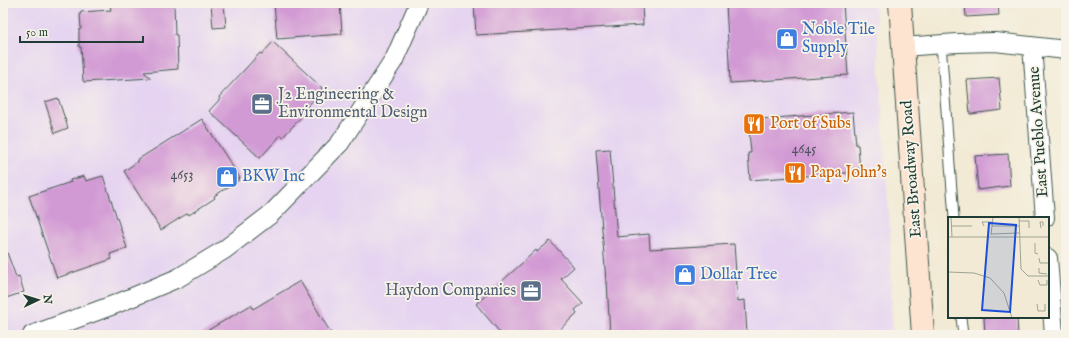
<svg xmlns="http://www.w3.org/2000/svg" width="1069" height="338" font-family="'IM FELL English',serif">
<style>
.built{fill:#e5d3f1}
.building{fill:#d29ad4}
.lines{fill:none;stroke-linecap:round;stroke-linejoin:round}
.lane-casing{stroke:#3f574c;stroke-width:11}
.street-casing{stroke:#3f574c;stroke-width:20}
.secondary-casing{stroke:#3f574c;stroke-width:24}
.lane{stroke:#fff;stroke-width:9}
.street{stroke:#fff;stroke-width:18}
.secondary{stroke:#fde4d1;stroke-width:22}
.labels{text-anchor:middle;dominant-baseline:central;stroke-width:3.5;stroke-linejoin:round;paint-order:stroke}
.number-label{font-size:14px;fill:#4c545c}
.shop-label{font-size:16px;fill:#366cbe;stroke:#f7f3e8;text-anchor:start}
.service-label{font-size:16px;fill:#4e5e75;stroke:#f7f3e8;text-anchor:start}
.food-label{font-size:16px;fill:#c56008;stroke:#f7f3e8;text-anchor:start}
.street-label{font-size:16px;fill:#1f3d34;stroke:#f7f3e8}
.inset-road{fill:none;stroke:#9ea594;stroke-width:1}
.view{fill:#1d4ed8;fill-opacity:0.15;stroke:#1d4ed8;stroke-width:2}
.inset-edge{fill:none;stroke:#1f3d34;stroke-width:2}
</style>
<rect width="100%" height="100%" fill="#f7f3e8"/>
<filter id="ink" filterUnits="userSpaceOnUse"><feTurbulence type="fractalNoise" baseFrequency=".025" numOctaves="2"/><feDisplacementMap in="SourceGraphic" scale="8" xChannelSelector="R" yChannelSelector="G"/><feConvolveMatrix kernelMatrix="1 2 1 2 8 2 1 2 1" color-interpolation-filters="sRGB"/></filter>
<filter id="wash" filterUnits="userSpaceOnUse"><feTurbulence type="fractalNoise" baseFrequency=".012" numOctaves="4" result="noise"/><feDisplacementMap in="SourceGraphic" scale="16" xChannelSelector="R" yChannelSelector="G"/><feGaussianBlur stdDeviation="0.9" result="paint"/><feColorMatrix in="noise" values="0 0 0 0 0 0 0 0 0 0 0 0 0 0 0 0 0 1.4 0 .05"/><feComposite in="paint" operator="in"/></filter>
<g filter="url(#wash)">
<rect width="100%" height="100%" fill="#f2ead4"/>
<path class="built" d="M3 3H875L890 232 892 335H3Z"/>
<g id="blocks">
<path class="building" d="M123 3H174L175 35H177L178 69 144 72 151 78 84 82 83 81 81 47H79V30L81 29 80 13H81V12L111 10 110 4Z
M211 3H224L226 27 213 28Z
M274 3H340L342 34 277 39Z
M474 3H642L643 25 476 35Z
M726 3H843L848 75 730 83Z
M965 3H998L999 15 966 17Z
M273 42 322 88 321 90 322 91 302 112 304 114 283 137 281 135 260 158 209 111 220 99 219 97 260 53 262 54Z
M999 78 1002 110 970 114 967 80Z
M58 98 68 128 55 133 45 102Z
M853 112 856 145H858L860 172 750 180 748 153H751L748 120Z
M202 119 240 178 238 179 239 180 214 196 215 198 189 215 188 213 161 230 124 171 137 162V160Z
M610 149 617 237 649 234 650 249 734 244 738 301 745 300 747 335H610L607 281 606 282 596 150Z
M1008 154 1010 186 978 190 975 156Z
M84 176 86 181 103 176 127 248 110 254 112 259 57 278 29 196 71 182 70 180Z
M550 241 574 267 561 279 583 303 575 310 577 313 554 335H502L476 304 520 265 536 250 537 252Z
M5 247 16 277 19 276 24 292 3 299V248Z
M300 281 332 335H200L251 305 253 309Z
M984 317H1017L1018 335H985Z"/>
</g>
</g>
<g filter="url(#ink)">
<use href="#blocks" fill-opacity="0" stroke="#3f574c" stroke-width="1"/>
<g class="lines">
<g class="lane-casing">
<path id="lane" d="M941 43 954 218
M961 317 963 335"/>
</g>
<g class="street-casing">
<path id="street" d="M1032 46 1045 218
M903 47 957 43 995 42 1066 50
M1048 258 1054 335
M32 335 116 304 178 278 224 250 271 214 340 143 394 60 419 3"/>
</g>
<g class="secondary-casing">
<path id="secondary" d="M900 3 923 335"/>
</g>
<use href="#lane" class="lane"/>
<use href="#street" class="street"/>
<use href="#secondary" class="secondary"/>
</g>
</g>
<defs>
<g id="shop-square" transform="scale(1.15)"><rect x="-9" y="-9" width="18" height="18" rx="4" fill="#3f7fe0" stroke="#f7f3e8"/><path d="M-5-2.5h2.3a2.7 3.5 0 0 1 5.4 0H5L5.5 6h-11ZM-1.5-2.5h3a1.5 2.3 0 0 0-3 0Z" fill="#fff"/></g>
<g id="office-square" transform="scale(1.15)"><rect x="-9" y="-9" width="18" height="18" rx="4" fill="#5c6f8a" stroke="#f7f3e8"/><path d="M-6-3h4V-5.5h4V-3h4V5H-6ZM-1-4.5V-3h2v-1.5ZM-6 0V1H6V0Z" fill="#fff"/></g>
<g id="restaurant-square" transform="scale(1.15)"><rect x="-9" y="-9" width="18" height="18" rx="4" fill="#e8710a" stroke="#f7f3e8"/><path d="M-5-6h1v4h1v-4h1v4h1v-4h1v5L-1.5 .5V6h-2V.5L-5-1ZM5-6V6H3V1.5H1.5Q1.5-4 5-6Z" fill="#fff"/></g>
</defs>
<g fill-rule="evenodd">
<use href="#shop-square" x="787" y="39"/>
<use href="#office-square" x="262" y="104"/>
<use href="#restaurant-square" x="754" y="124"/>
<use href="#restaurant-square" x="795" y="173"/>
<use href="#shop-square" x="227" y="177"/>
<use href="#shop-square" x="685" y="275"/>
<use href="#office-square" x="531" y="291"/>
</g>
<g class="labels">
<g class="number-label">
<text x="804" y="149">4645</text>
<text x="182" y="175">4653</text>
</g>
<g class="shop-label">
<text x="802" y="30">Noble Tile<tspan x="802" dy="18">Supply</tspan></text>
<text x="242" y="177">BKW Inc</text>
<text x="700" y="275">Dollar Tree</text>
</g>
<g class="service-label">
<text x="278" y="95">J2 Engineering &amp;<tspan x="278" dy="18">Environmental Design</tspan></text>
<text x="516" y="291" text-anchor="end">Haydon Companies</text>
</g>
<g class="food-label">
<text x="770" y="124">Port of Subs</text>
<text x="810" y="173">Papa John's</text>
</g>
<g class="street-label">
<text transform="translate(1039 132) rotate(-94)">East Pueblo Avenue</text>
<text transform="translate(912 169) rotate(-94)">East Broadway Road</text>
</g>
</g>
<g transform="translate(948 217)">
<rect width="101" height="101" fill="#f2ead4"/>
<path class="inset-road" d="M3 0 4 20M71 0 73 52 80 59H101M71 4H81V11M4 9H24M36 9 34 5H45M44 9H71M93 11 92 5H95V9M43 17 71 16M43 18 45 0M0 20H101M87 26V36L90 37M91 41 92 46H100M91 51V56L99 57M0 55 26 56 42 61 56 76 64 101M90 63 92 68H99V63M89 87 90 94H97V87"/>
<path class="view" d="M41 6 68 8 62 95 34 93Z"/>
<rect width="101" height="101" class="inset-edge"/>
</g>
<rect width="1069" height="338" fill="none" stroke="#f7f3e8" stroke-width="16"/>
<g transform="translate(38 300) rotate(86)" stroke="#f7f3e8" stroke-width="3" paint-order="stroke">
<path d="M0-3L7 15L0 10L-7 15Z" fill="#1f3d34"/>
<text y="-6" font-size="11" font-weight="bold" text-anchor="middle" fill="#1f3d34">N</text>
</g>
<path d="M20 36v6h123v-6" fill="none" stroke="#1f3d34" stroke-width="2"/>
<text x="26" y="36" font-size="12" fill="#1f3d34" stroke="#f7f3e8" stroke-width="3" paint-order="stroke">50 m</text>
</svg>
